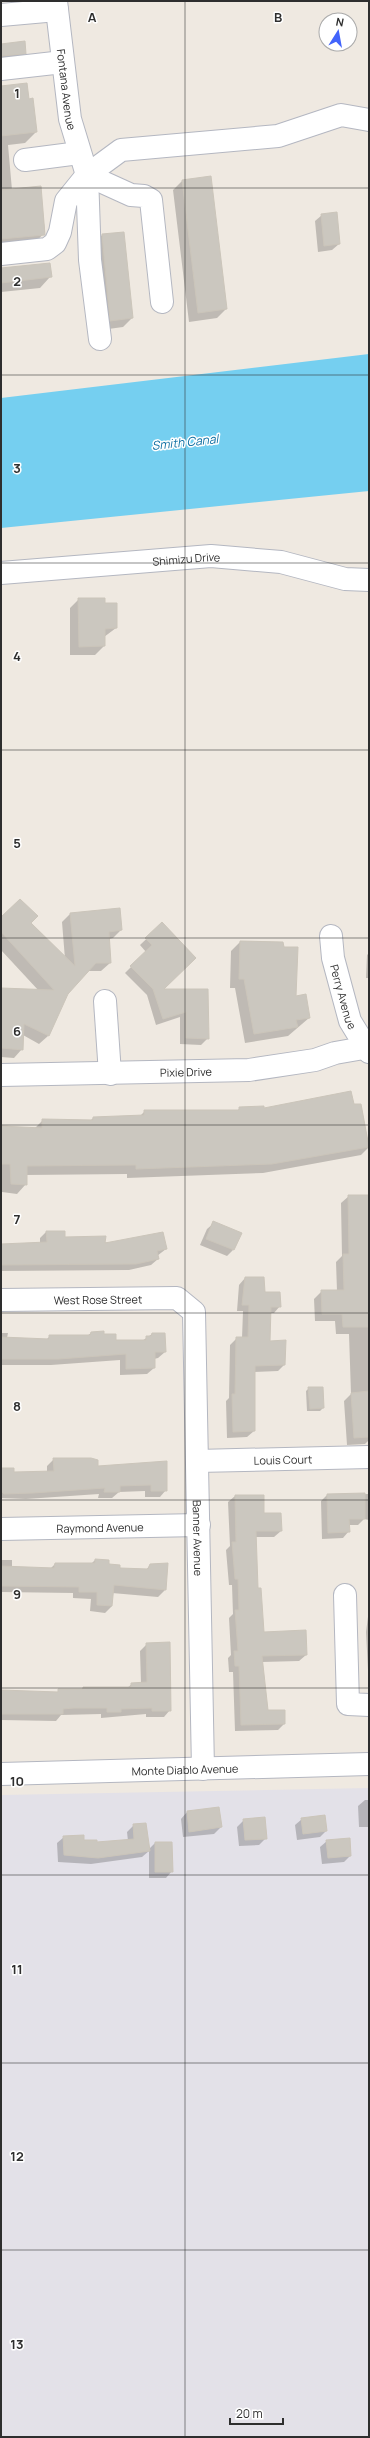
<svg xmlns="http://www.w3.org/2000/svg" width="370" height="2438" font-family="Manrope,sans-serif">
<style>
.industrial{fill:#e3e1e8}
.water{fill:#75cff0}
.shadow{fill:#0003}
.building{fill:#cbc7bf;stroke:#cbc5ba}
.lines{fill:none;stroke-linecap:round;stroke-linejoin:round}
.minor-casing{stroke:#b4b7c1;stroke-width:24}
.minor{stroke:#fff;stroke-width:22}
.grid{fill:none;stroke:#2e2e2e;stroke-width:1;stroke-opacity:0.55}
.labels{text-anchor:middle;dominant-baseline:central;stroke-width:3;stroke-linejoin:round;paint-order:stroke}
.street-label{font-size:11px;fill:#2e2e2e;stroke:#fff}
.water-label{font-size:12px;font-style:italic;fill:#0d6fa3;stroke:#fff}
.grid-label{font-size:13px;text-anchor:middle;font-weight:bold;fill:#2e2e2e;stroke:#fff;stroke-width:3;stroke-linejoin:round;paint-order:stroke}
</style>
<rect width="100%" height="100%" fill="#efe9e1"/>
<path class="industrial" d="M369 1788V2437H1V1795Z"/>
<path class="water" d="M369 354V491L1 528V398Z"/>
<path class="shadow" d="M1 45 25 53 15 64 1 66Z
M1 87 28 100 36 132 25 143 8 145 12 190 40 187 45 232 33 245 1 248Z
M182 181 226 309 217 318 189 322 173 190Z
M322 215 339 244 332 250 318 252 315 221Z
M123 233 132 318 123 327 101 330 93 244 102 235Z
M1 269 50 277 40 288 1 292Z
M79 599 104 604 116 628 104 637V646L95 655H70V608Z
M70 914 121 930 113 938 109 939 110 963 101 971H87L67 994 48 1036 39 1044 23 1035 22 1049 14 1058 1 1057V989L39 991 1 950V918L30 923 65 959 62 922Z
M162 924V990H207L208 1038 201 1045 180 1044V1017L156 1025 147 995 125 973 146 952 140 945Z
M240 942 295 997 309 1018 288 1036 245 1043 235 988H230L231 951Z
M369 953V978H366L367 955Z
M361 1105 369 1147 361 1155 263 1173 127 1178V1174L26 1175V1184L17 1194 2 1192 1 1126 34 1129 43 1120 90 1121 93 1118 140 1116 145 1111H237L240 1108 264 1109Z
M349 1196 369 1214V1440L365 1444 347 1445 344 1401 351 1394 349 1334H336L335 1321H315L314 1299 322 1291H337L336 1262 342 1256 341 1203Z
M214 1223 233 1250 227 1256 200 1245 207 1229Z
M46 1232H64V1238L166 1249 157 1256 158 1259 151 1265 129 1270 1 1271V1245L40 1244V1238Z
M245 1278 280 1306 274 1313H270L269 1343 284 1365 278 1371 254 1372V1431L247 1437 227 1438 226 1401 229 1398 230 1345 237 1338H242L243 1311H237L239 1285Z
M1 1333H8L7 1338 46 1340 50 1336H87L91 1333 103 1335 115 1342 142 1341 152 1334 165 1352 158 1358 154 1359V1368L147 1374 120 1375V1360L51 1365H1Z
M309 1388 323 1408 320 1411H307L306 1391Z
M54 1459 97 1468 166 1462V1490L160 1497H145V1491L119 1492 112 1498H98L99 1494 26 1499 1 1498V1469L13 1473 47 1472V1466Z
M369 1494V1520L364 1519 358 1525H349V1531L343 1538 322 1539 321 1501 327 1495Z
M235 1496H263V1514L281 1531 274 1537H255L257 1589 263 1633 306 1655 299 1661 262 1662 267 1711 284 1724 278 1730 235 1731 233 1672H229L228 1658 231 1655 229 1618 233 1614 232 1585H229L226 1550 230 1546 228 1502Z
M1 1560H12V1568L50 1569 55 1564H91L95 1560 119 1569 146 1570 150 1565 165 1590 158 1597 112 1593V1606L105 1613 90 1611 91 1599 73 1598V1593L1 1592Z
M369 1609V1689L366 1632Z
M147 1644 170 1710 164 1717H146V1714L101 1718V1714L61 1715 56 1721 1 1720V1691L57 1693 59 1690H81L83 1688H127L132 1684 141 1683 140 1651Z
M365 1800H369V1827H359L358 1806Z
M187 1812 221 1827 214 1834 183 1837 181 1819Z
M302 1819 326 1831 320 1837 297 1840 295 1825Z
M244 1820 266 1838 259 1845 239 1846 237 1827Z
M134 1825 149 1849 155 1843H171L172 1871 166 1878H149V1851L142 1857 91 1864 58 1862 57 1843 64 1837 96 1843 128 1841 127 1832Z
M327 1841 350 1856 344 1862 322 1864 320 1847Z"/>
<path class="building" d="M25 41 26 54 1 56V44Z
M27 83 29 99 33 98 37 132 1 136V86Z
M211 176 227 309 198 313 182 180Z
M41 186 45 235 1 239V190Z
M337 212 340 244 324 246 321 214Z
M124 232 133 318 110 321 102 234Z
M50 263 52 277 1 283V268Z
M78 598H105V603H117V628L105 629V646L79 647Z
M20 899 38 916 31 923 75 966 70 913 120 908 122 930 109 932 111 963H96L68 994 49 1036 24 1024 23 1050 1 1048V988L54 990 1 932V917Z
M162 922 196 958 164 989H208L209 1039 186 1038V1012L163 1019 153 989 130 966 152 945 145 938Z
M240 941 283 942 284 947H298L296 996 306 994 310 1018 296 1020 298 1027 254 1034 244 979H239Z
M351 1091 354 1104H361L369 1147 272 1164 136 1169V1165L27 1166V1185L11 1184 10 1164H1V1126L42 1128V1119L93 1120V1117L144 1115V1110H239V1107L264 1106V1108Z
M348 1195H369V1327H343L342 1314H322L321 1290H344L343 1254H349Z
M213 1221 242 1233 234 1250 206 1239Z
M46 1231H65V1237L106 1236 105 1243 163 1232 167 1249 157 1251 159 1259 136 1264 1 1265V1244L47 1242Z
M245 1277H264L265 1292H280L281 1307H271L270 1341 286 1340 285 1365 255 1366V1431L233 1432 232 1394H235L236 1337H248L249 1305H242Z
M104 1331V1334H116V1340H146V1336H151L152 1333H165L166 1352H155V1368L126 1369V1354L59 1359H1V1337L49 1339V1335H90L91 1332Z
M308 1387H323L324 1408 310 1409Z
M369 1391V1437L354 1438 351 1393Z
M53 1458H91L98 1460V1466L167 1461V1491H151V1485L120 1486V1492H104L105 1488 33 1493 4 1494 1 1491V1468H14V1472L54 1471Z
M365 1493V1519H349L350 1532 328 1533 327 1494Z
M235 1495H264V1513H281L282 1531H256L258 1588H261L264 1632 306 1630 307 1655 262 1656 268 1710H285V1724L241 1725 239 1666H235L234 1651H238L235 1610H239L238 1579H235L232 1542H236Z
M95 1559 109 1560V1564L120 1565V1568L148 1569 150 1564 168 1563 166 1590 114 1585 112 1606 97 1605V1592H79V1587L1 1586V1566L54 1568 55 1563H95Z
M170 1642 171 1711H152V1708L121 1709V1712H107V1708H74L63 1709V1714H1V1690L58 1692V1689H83V1687H131V1683L147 1682 146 1643Z
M219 1807 222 1827 189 1832 187 1811Z
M325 1815 327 1831 303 1834 301 1818Z
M265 1817 267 1839 245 1840 243 1819Z
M146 1823 150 1851 98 1858 64 1855 63 1836 84 1835V1840H97V1842L134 1839 133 1824Z
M350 1838 351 1856 328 1858 326 1840Z
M155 1842H172L173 1872H155Z"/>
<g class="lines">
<g class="minor-casing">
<g id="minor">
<path id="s1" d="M56 1 70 119 87 175 90 260 100 339"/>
<path d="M1 15 57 10"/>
<path d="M1 69 63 62"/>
<path d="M25 160 79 153"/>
<path d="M87 175 131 195 144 196 151 200 162 302"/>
<path d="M1 254 47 249 55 243 60 232 66 201 87 175 121 150 278 136 341 115 369 120"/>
<path id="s2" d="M1 573 211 556 281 562 345 579 369 580"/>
<path id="s3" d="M331 936 333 958 350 1021 369 1052"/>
<path d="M105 1001 110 1074"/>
<path id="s4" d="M1 1075 249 1070 315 1060 335 1053 369 1047"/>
<path id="s5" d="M1 1300 177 1298 194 1312 203 1769"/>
<path id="s6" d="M197 1461 369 1457"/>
<path id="s7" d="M1 1529 199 1525"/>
<path d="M345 1595 348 1704 369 1705"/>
<path id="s8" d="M1 1774 369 1764"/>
</g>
</g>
<use href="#minor" class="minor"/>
</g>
<path class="grid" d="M185 1V2437M1 188H369M1 375H369M1 563H369M1 750H369M1 938H369M1 1125H369M1 1313H369M1 1500H369M1 1688H369M1 1875H369M1 2063H369M1 2250H369"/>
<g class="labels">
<g class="street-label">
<text stroke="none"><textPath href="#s1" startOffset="89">Fontana Avenue</textPath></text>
<text stroke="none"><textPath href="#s2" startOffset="186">Shimizu Drive</textPath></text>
<text stroke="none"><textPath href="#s3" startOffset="62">Perry Avenue</textPath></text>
<text stroke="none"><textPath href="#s4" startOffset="185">Pixie Drive</textPath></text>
<text stroke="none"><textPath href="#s5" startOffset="97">West Rose Street</textPath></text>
<text stroke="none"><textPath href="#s6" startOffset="86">Louis Court</textPath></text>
<text stroke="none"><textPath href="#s7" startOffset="99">Raymond Avenue</textPath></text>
<text stroke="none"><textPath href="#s5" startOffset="424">Banner Avenue</textPath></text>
<text stroke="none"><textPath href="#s8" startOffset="184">Monte Diablo Avenue</textPath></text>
</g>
<g class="water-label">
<text transform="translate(185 442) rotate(-6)">Smith Canal</text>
</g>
</g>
<g class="grid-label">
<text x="92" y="22">A</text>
<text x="278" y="22">B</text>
<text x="17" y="98">1</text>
<text x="17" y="286">2</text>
<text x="17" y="473">3</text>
<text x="17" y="661">4</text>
<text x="17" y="848">5</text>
<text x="17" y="1036">6</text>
<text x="17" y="1224">7</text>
<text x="17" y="1411">8</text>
<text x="17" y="1599">9</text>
<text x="17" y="1786">10</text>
<text x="17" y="1974">11</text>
<text x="17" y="2161">12</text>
<text x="17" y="2349">13</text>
</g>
<rect width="370" height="2438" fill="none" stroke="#2e2e2e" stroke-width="4"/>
<g transform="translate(338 32) rotate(11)"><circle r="19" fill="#ffffff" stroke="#ababab"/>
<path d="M0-3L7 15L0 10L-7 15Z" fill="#4264fb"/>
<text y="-6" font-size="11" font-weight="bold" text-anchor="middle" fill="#2e2e2e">N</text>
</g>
<path d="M230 2418v6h53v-6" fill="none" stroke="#2e2e2e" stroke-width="2"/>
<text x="236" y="2418" font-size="12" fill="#2e2e2e" stroke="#ffffff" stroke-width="3" paint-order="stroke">20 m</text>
</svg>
